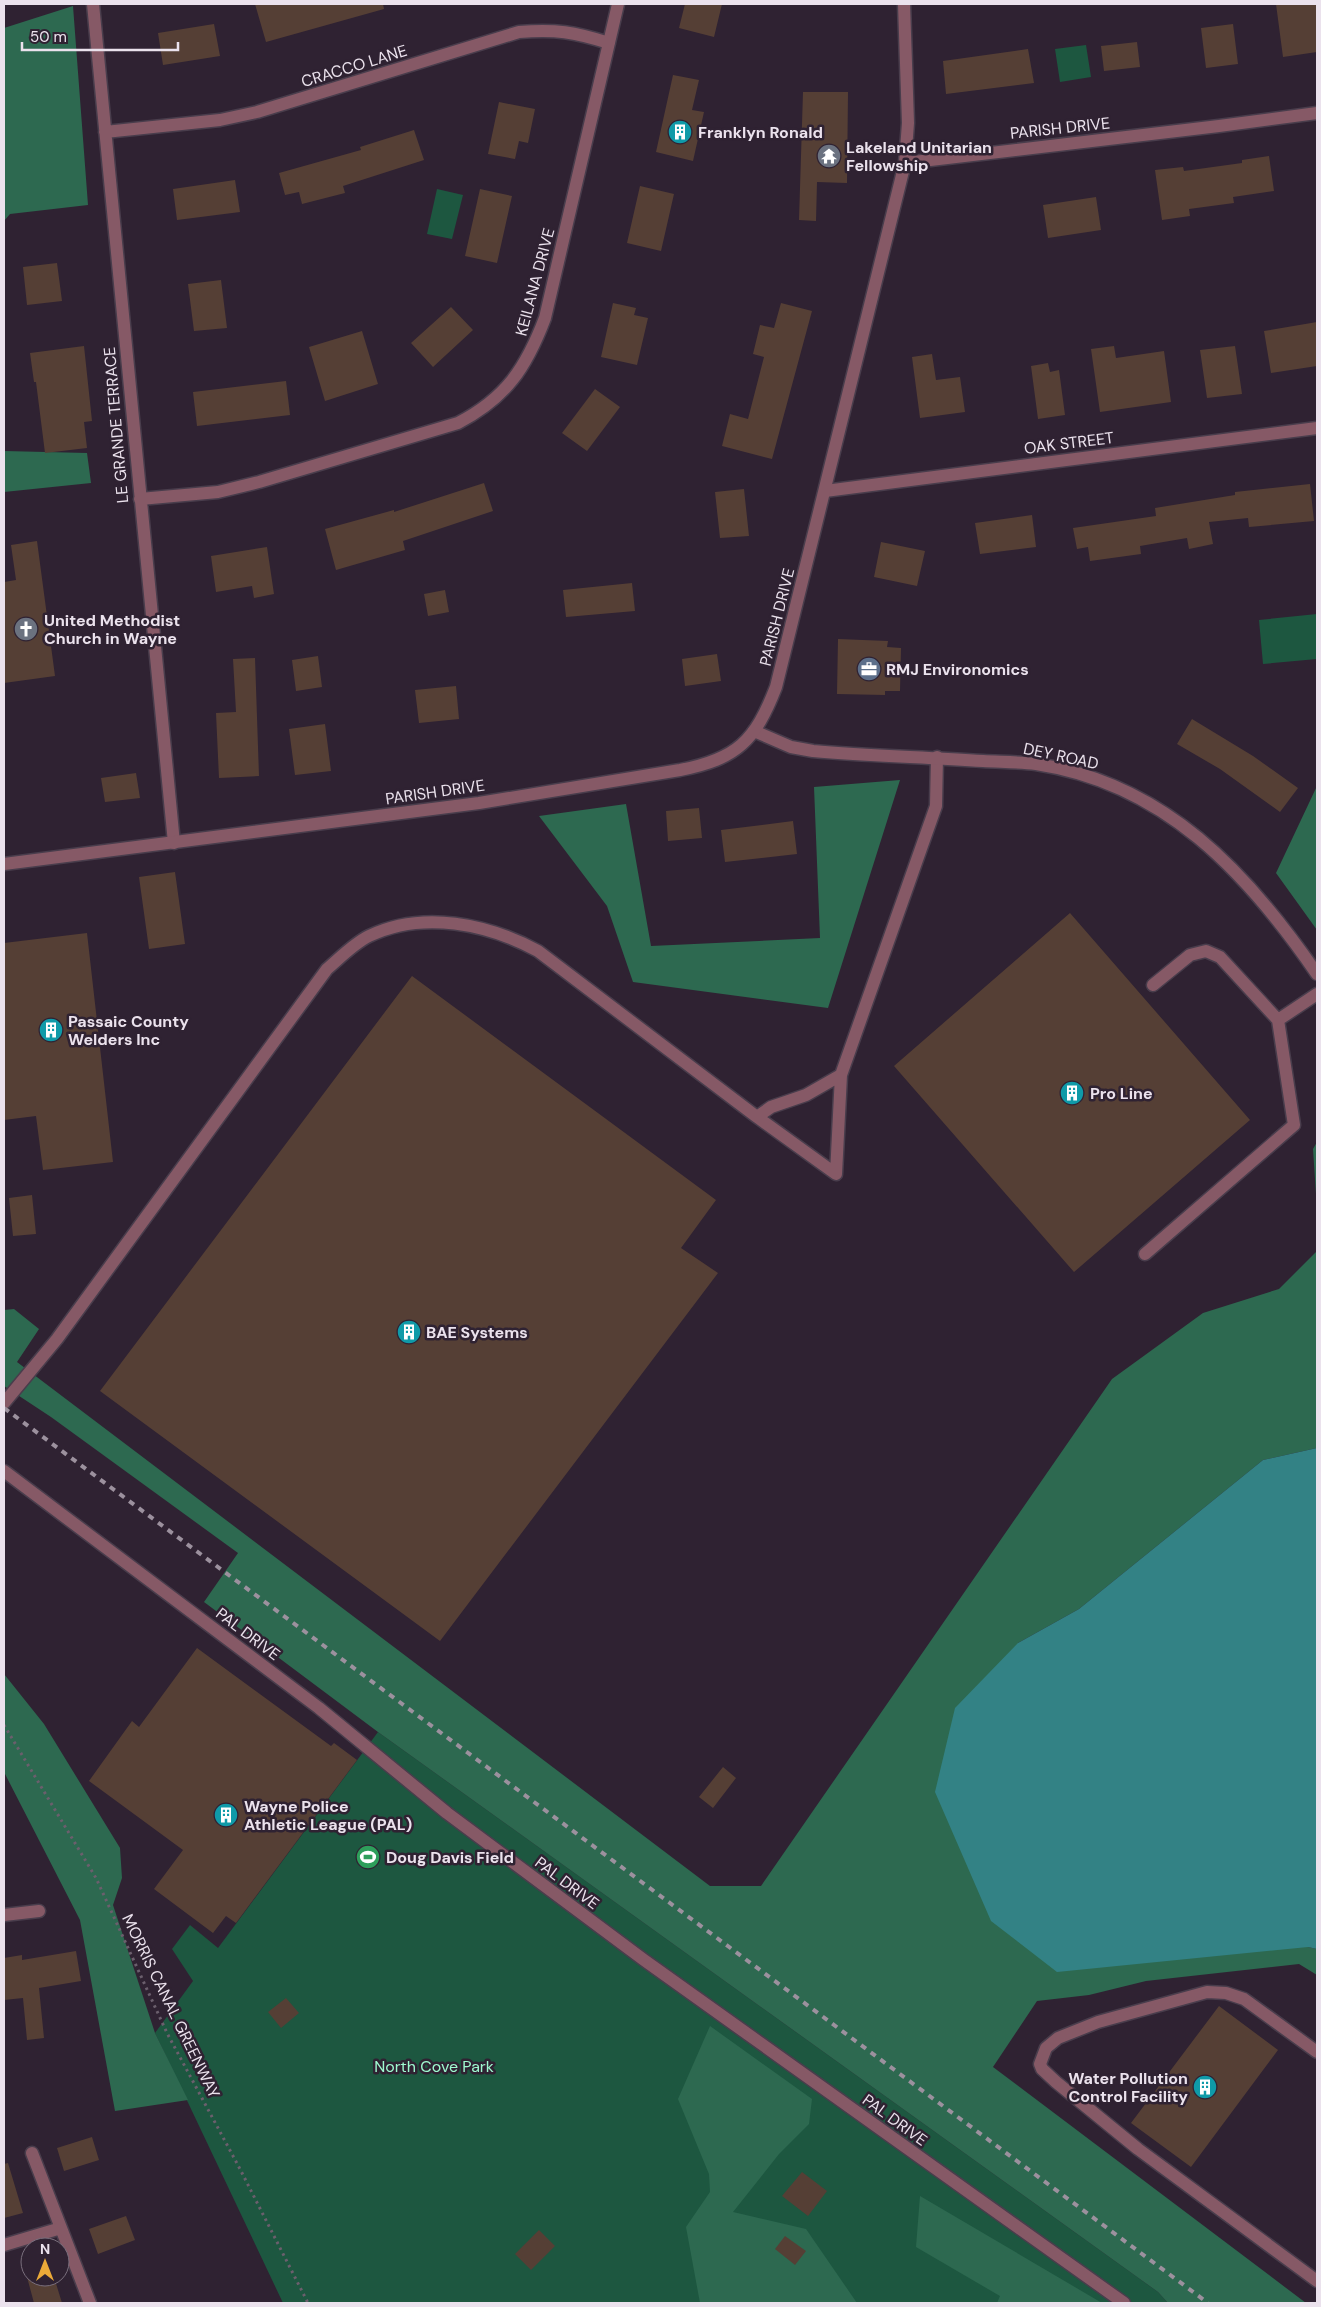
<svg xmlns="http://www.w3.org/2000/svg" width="1321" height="2307" font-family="'DM Sans',sans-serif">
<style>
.green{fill:#1d5740}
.forest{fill:#2d6950}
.water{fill:#338285}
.building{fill:#553f35}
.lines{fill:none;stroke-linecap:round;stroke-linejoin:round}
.service-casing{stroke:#493d4c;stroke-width:15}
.minor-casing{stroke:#493d4c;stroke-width:15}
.tertiary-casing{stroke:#493d4c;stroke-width:15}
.path{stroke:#6b5f6d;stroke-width:3;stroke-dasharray:2.5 4;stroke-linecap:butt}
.service{stroke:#865966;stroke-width:12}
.minor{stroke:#865966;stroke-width:12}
.tertiary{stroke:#865966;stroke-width:12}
.rail{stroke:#9c919e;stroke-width:4;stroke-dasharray:6 6;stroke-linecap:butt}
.labels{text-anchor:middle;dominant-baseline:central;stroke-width:5;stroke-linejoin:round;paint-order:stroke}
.street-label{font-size:16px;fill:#ebe2ed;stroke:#2f2232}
.poi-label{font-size:16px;font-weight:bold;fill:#ebe2ed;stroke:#2f2232;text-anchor:start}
.park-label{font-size:16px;fill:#9ffad0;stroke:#2f2232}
</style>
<rect width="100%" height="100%" fill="#2f2232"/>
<path class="green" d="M1086 45 1091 77 1060 82 1055 49Z
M437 189 463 195 452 239 427 234Z
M1317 614V659L1263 664 1259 620Z
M378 1732 1158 2292 1168 2303H283L155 2033 193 1981 172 1949 190 1925 218 1948Z"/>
<path class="forest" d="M73 6 88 205 10 214 4 221V28Z
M4 451 87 453 91 483 4 492Z
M900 780 828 1008 633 982 607 906 539 816 626 804 651 946 820 938 814 787Z
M1317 786V930L1276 873Z
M1317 1142V1209L1313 1149Z
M1317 1251V1448L1263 1460 1079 1609 1018 1643 1308 1947 1317 1949V1975L1299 1964 1146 1981 1089 1995 1037 2001 993 2067 1306 2303H1168L1158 2292 378 1732 204 1602 238 1553 51 1417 4 1386V1310L14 1309 39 1329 17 1362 710 1886H761L1112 1379 1203 1313 1279 1289Z
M4 1674 44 1724 120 1848 122 1878 113 1905 155 2033 188 2100 115 2111 80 1920 4 1772Z
M710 2026 812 2099 809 2124 779 2154 733 2212 806 2229 857 2303H700L686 2227 710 2192 709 2174 678 2099Z
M920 2196 1102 2303H997L1000 2296 916 2247Z"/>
<path class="water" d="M1317 1448V1949L1308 1947 1057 1972 991 1921 935 1792 955 1708 1018 1643 1079 1609 1263 1460Z"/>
<path class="building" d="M255 4H383L384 9 266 42Z
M685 4H722L714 37 679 28Z
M1276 4H1317V52L1283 57Z
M214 24 220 56 163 65 158 33Z
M1233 24 1238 64 1206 68 1201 28Z
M1137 42 1140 67 1104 71 1101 46Z
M1028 49 1034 83 946 94 943 61Z
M673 75 699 80 692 110 704 112 693 161 656 152Z
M803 92H848L847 183 817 182 816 221 799 220Z
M499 102 535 109 528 143 519 141 515 159 488 154Z
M414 130 424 160 343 186 345 193 302 204 299 192 285 195 279 173 361 150 360 147Z
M1269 156 1274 191 1233 197 1234 203 1189 209 1190 216 1162 220 1155 170 1183 167 1184 171 1242 163V160Z
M235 180 240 212 177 220 173 189Z
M640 186 674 194 661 251 627 243Z
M480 189 512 196 497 263 465 256Z
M1096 197 1101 230 1048 238 1043 205Z
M57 263 62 301 27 305 23 267Z
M221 280 227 328 194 331 188 284Z
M613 303 636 308 634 315 648 318 637 365 601 357Z
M781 303 812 311 772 459 722 446 730 414 748 419 764 357 753 354 760 325 774 328Z
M451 307 473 330 433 367 411 343Z
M1317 322V366L1271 373 1264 331Z
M362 331 378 384 325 401 309 347Z
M84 346 92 421 84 422 87 448 45 453 36 382H34L30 353Z
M1114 346 1116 358 1164 351 1171 402 1100 412 1091 349Z
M1235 346 1242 394 1207 398 1200 350Z
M932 354 936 380 960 377 965 412 920 418 912 357Z
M1048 363 1050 372 1059 370 1065 415 1038 419 1031 366Z
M286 381 290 415 197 426 193 392Z
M595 389 620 407 587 451 562 433Z
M484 483 493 511 403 541 405 550 336 570 325 529 394 510V512Z
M1310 484 1314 521 1249 527 1248 518 1209 522 1213 544 1189 549 1187 538 1140 546 1141 554 1090 561 1088 547 1077 549 1073 528 1156 516 1155 508 1235 495V492Z
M744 489 749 536 720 538 715 492Z
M1032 515 1036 547 980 554 975 523Z
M37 541 55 676 4 683V582L16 580 11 545Z
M881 542 925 551 917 586 874 577Z
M267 547 274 594 254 598 252 586 216 592 211 556Z
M632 583 635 611 566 617 563 590Z
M445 590 449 612 428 616 424 594Z
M838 639 888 641 887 647 901 648 900 691H885V695L837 694Z
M717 654 721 681 685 686 682 659Z
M318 656 322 687 296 691 292 660Z
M255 658 259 776 219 778 216 713 236 712 233 659Z
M456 686 459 719 419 723 415 690Z
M1192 719 1253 756 1298 788 1280 812 1220 769 1177 744Z
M325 724 331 771 295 775 289 729Z
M136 773 140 798 105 802 101 778Z
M699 808 702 838 668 841 666 811Z
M793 821 797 854 725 862 721 830Z
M175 872 185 944 149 949 139 877Z
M1070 913 1250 1120 1074 1272 894 1066Z
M87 933 113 1162 43 1170 36 1116 4 1120V943Z
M412 976 716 1200 681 1248 718 1273 440 1641 100 1391Z
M32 1195 36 1234 13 1236 9 1198Z
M197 1648 331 1746 334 1743 357 1760 236 1923 226 1916 213 1933 154 1889 183 1850 89 1781 132 1721 139 1727Z
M723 1767 736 1778 713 1808 699 1797Z
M76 1951 81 1981 39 1988 44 2038 27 2040 23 1998 4 2000V1958L22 1955V1960Z
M286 1998 299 2013 281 2028 268 2012Z
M1219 2006 1278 2050 1191 2167 1131 2123Z
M92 2137 99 2160 64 2171 57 2148Z
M8 2163 23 2213 4 2218V2164Z
M802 2172 827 2191 808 2216 782 2196Z
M126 2216 135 2240 98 2254 89 2229Z
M539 2230 555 2246 531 2270 515 2254Z
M785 2236 806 2251 795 2265 775 2249Z
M27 2277H54L62 2303H34Z"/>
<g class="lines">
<g class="service-casing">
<path id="service" d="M1278 1020 1317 994
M841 1075 806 1095 771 1107 757 1117 836 1174 841 1075 936 806 937 757
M1145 1254 1294 1125 1278 1020 1220 957 1206 951 1190 955 1153 985
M4 1403 57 1339 327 969C340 958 353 944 369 936 423 910 488 924 538 951L757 1117
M1317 2052 1244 1999 1226 1993 1207 1992 1098 2022 1058 2038 1046 2048 1040 2064 1042 2069 1056 2082 1138 2149 1317 2281"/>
</g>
<g class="minor-casing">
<path id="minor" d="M93 4 174 843
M105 132 220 120 257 112 519 32C556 29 574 32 609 43
M825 491 1317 428
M140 499 218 492 259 482 458 423C506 398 526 368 545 318L618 4
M754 731 791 747 813 751C870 756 927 757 983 761 1001 762 1019 762 1036 764 1164 783 1247 872 1317 974
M4 1471 319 1708 447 1813 644 1960 1124 2303
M4 1915 39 1911
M32 2153 90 2303
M4 2245 61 2228"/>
</g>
<g class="tertiary-casing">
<path id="tertiary" d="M905 163 1219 126 1317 113
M4 864 479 803 680 770C737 759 755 741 776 687L905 163 908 123 904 4"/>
</g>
<path class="path" d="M4 1725 96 1878 167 2033 240 2169 308 2303"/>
<use href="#service" class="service"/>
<use href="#minor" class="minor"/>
<use href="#tertiary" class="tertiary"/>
<path class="rail" d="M4 1408 1208 2303"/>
</g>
<defs>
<g id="building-disc" transform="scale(1.25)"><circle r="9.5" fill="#0f9aa8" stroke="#2f2232"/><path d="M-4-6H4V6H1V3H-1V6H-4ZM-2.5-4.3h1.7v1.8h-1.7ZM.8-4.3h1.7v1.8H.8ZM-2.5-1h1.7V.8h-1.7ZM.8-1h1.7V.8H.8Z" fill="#fff"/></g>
<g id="temple-disc" transform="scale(1.25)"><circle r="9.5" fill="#6b7280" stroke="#2f2232"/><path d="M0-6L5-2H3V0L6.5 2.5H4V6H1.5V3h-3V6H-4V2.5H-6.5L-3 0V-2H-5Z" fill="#fff"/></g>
<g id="church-disc" transform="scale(1.25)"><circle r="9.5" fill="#6b7280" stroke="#2f2232"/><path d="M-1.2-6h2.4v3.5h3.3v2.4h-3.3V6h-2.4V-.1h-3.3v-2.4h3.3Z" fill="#fff"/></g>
<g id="office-disc" transform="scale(1.25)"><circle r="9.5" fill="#5c6f8a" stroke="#2f2232"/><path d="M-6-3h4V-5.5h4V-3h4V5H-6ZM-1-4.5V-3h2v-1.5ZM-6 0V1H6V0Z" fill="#fff"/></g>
<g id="stadium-disc" transform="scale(1.25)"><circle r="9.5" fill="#2e9e5b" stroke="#2f2232"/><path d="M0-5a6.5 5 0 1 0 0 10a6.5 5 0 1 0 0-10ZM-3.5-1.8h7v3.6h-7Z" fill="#fff"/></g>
</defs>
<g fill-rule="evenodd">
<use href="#building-disc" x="680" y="132"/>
<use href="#temple-disc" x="829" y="156"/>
<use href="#church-disc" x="26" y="629"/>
<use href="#office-disc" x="869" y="669"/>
<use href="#building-disc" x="51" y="1030"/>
<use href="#building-disc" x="1072" y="1093"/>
<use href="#building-disc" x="409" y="1332"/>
<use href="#building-disc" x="226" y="1815"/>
<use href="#stadium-disc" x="368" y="1857"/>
<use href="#building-disc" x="1205" y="2087"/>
</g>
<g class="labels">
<g class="street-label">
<text transform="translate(354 66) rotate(-17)">CRACCO LANE</text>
<text transform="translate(1060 128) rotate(-6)">PARISH DRIVE</text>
<text transform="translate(535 282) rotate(-75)">KEILANA DRIVE</text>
<text transform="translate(116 425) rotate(-95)">LE GRANDE TERRACE</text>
<text transform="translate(1069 443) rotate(-7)">OAK STREET</text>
<text transform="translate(777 617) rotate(-76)">PARISH DRIVE</text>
<text transform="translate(1061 756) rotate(12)">DEY ROAD</text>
<text transform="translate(435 792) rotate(-8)">PARISH DRIVE</text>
<text transform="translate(248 1634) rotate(37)">PAL DRIVE</text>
<text transform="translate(567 1883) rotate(37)">PAL DRIVE</text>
<text transform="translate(171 2006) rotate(64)">MORRIS CANAL GREENWAY</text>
<text transform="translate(895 2120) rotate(36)">PAL DRIVE</text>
</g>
<g class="poi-label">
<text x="698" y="132">Franklyn Ronald</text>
<text x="846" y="147">Lakeland Unitarian<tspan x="846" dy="18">Fellowship</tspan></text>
<text x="44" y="620">United Methodist<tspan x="44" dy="18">Church in Wayne</tspan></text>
<text x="886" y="669">RMJ Environomics</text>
<text x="68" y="1021">Passaic County<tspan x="68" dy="18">Welders Inc</tspan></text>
<text x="1090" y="1093">Pro Line</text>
<text x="426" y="1332">BAE Systems</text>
<text x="244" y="1806">Wayne Police<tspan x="244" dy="18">Athletic League (PAL)</tspan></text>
<text x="386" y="1857">Doug Davis Field</text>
<text x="1188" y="2078" text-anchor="end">Water Pollution<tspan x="1188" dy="18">Control Facility</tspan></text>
</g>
<g class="park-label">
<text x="434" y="2066">North Cove Park</text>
</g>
</g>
<rect width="1321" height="2307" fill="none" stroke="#ebe2ed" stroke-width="10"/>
<g transform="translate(45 2262)"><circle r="24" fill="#2f2232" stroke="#7a6f7d"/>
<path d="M0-4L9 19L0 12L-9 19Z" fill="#ebaa39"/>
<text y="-8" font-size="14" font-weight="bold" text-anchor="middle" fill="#ebe2ed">N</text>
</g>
<path d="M22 42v8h156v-8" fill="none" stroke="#ebe2ed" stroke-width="2.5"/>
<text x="30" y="42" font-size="15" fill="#ebe2ed" stroke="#2f2232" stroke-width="4" paint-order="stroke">50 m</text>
</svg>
